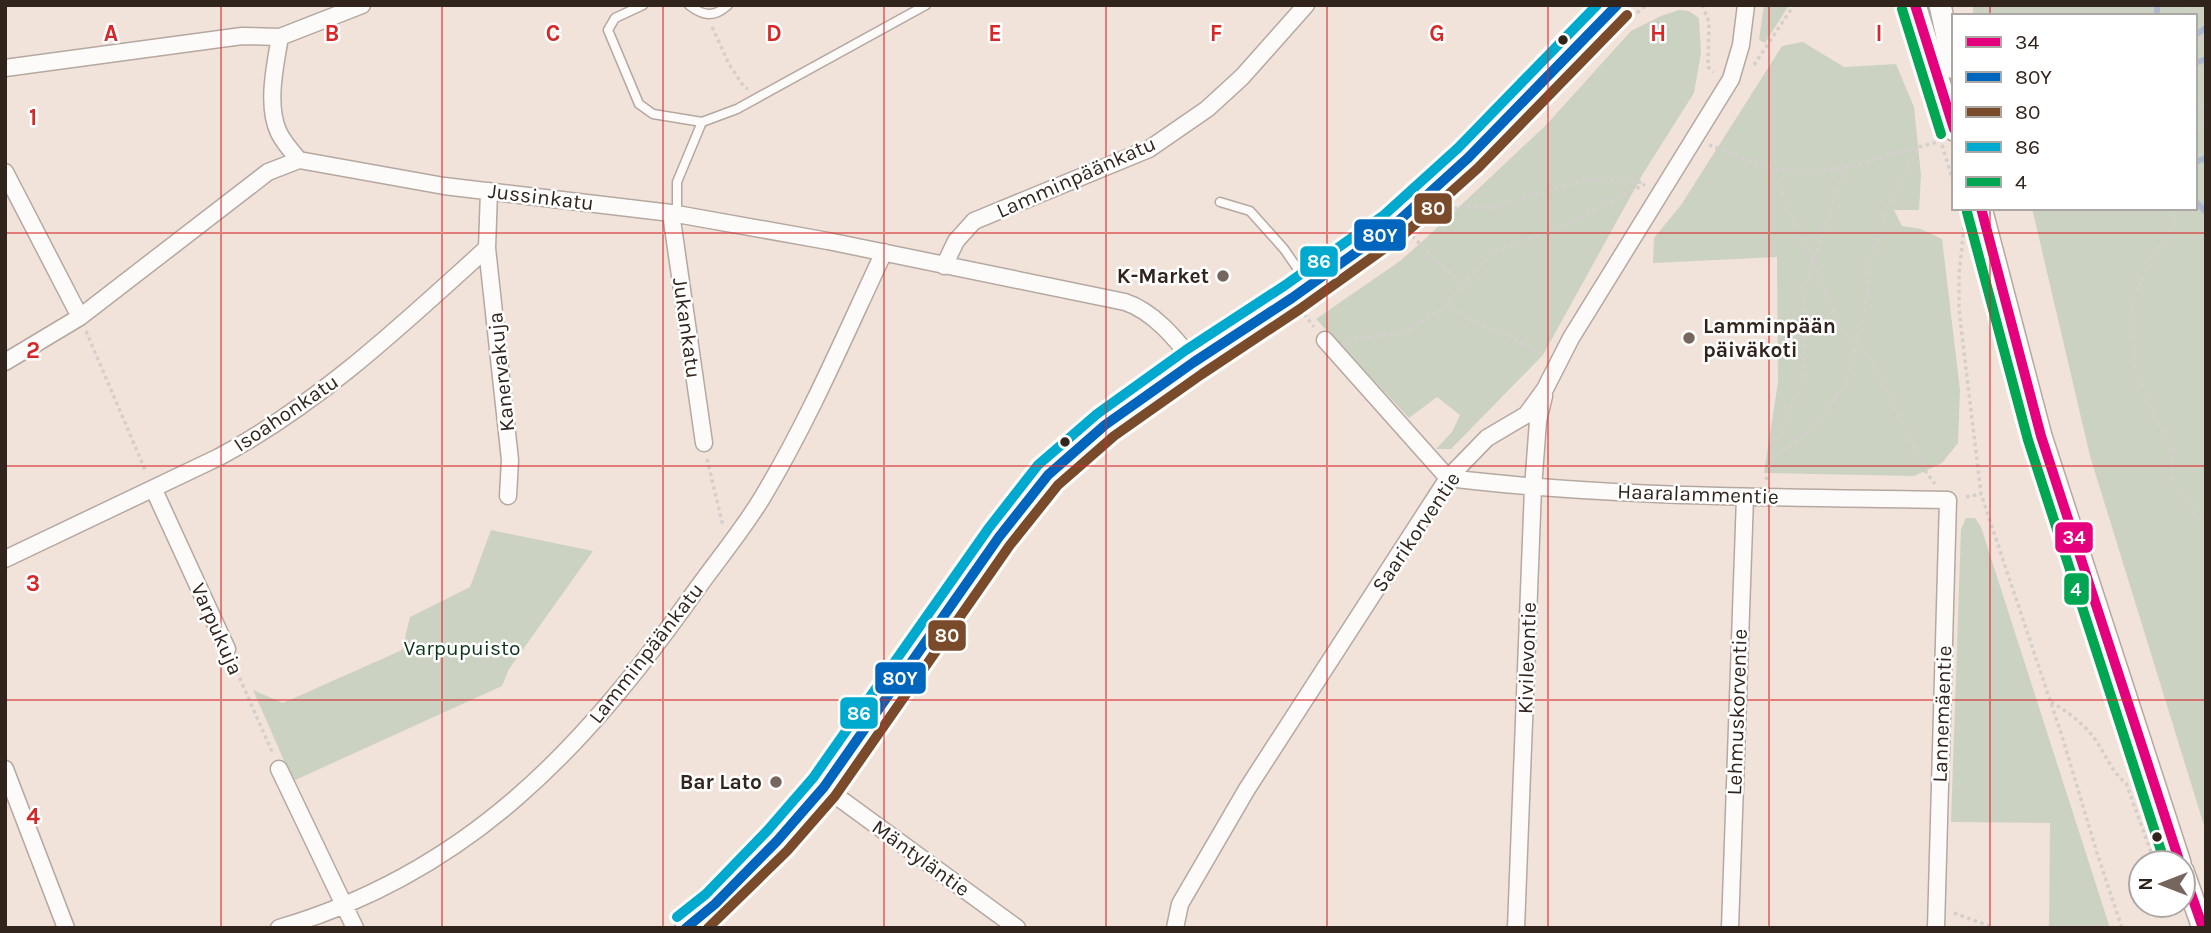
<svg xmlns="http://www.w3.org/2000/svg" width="2211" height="933" font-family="Karla,sans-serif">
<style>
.green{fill:#cbd2c2}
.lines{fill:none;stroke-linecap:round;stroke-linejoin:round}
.stream{stroke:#aeb9cf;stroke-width:6}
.service-casing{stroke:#b5a8a1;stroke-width:11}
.minor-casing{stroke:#b5a8a1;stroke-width:19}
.secondary-casing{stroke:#b5a8a1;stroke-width:24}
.path{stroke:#d4cfcc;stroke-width:3.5;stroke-dasharray:3.5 3.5;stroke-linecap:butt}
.service{stroke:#fdfbf9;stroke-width:8}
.minor{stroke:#fdfbf9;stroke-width:16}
.secondary{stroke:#fdfbf9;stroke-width:21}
.bus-1-casing{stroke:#fff;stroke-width:16}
.bus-2-casing{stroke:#fff;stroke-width:16}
.bus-3-casing{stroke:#fff;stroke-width:16}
.bus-4-casing{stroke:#fff;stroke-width:16}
.bus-5-casing{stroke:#fff;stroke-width:16}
.bus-1{stroke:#e5007d;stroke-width:10}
.bus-2{stroke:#0065bd;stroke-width:10}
.bus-3{stroke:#7a4b2a;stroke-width:10}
.bus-4{stroke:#00a9ce;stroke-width:10}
.bus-5{stroke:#00a651;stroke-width:10}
.grid{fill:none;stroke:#d62828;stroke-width:2;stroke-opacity:0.55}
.bus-dot{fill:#31241c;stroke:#fff;stroke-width:2.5}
.poi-dot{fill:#75675e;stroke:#fff;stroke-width:2.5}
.labels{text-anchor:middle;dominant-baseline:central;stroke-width:5;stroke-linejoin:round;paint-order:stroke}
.street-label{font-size:21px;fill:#31241c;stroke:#fff}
.poi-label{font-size:21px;font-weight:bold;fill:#31241c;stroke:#fff;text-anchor:end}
.park-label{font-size:21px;fill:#0c3518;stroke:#fff}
.grid-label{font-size:23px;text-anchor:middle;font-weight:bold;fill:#d62828;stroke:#fff;stroke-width:5;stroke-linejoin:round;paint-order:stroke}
.line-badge{stroke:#fff;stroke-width:2.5}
.badge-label{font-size:19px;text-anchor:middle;font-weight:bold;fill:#fff}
</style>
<rect width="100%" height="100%" fill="#f2e3da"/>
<path class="green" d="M1764 5H1789L1765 43 1759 40Z
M1973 5H2206V832L2090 456 2032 208H2195V16H1973Z
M1679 10 1689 11 1699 18 1701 53 1694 93 1644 172 1543 355 1451 449H1436L1452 432 1460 415 1437 397 1409 418 1316 319 1400 261 1425 239 1546 125 1631 31 1661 16Z
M1803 42 1844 67 1896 64 1914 107 1921 175 1919 210H1894L1902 226 1921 229 1942 239 1960 390 1958 443 1942 463 1914 476 1764 473 1778 382 1777 257 1653 263 1654 238 1681 205 1782 46Z
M1966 518H1975L1981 527 2110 928H2049L2050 823 1951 822 1961 529Z
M491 530 593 551 509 669 502 686 293 781 253 690 283 703 402 650 410 617 470 587Z"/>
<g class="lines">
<path class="stream" d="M2157 5V16
M2195 35 2206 28
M2195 63 2206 59
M2195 162 2206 158
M2195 201 2206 212"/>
<g class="service-casing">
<path id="service" d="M643 5 615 18 608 30 639 104 653 114 702 122
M689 5C703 16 714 18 728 5
M1220 202 1250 211 1284 249 1309 285
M677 214V182L702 122 737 109 926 5"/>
</g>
<g class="minor-casing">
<path id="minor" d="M5 68 242 36 280 37
M299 160C292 152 284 143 279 133 266 106 275 66 280 37L362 5
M5 172 80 317
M671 213 704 443
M487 248 510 460 508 496
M944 266 956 241 974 221 1149 149 1207 109 1242 77 1306 5
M1325 340 1448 478
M5 362 80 317 268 172 299 160 444 186 671 213 828 241 1125 302C1153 311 1176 339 1194 362
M1448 478C1614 498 1781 497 1948 500L1936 928
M154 490 227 649
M5 559 219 457C320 403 403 324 487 248L489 191
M5 769 66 928
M279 769 355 928
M824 787 1017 928
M279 928C468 873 584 748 694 593 716 562 742 531 762 498 809 420 845 335 884 252
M1175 928 1180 904 1247 789 1448 478 1487 438 1526 415 1545 389 1571 338 1731 79 1741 45 1746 5
M1516 928 1533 488 1538 421 1544 396
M1730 928 1745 497"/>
</g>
<g class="secondary-casing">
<path id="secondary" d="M1915 5 1954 130
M1940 5 1954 68
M1981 208 2041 436 2180 863
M2183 871 2203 928
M686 928 715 904 777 841 824 787 999 537 1048 475 1105 425 1194 362 1292 298 1393 226 1468 158 1617 5"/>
</g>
<path class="path" d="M1702 5 1709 22 1708 67 1714 72
M1637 13 1646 5
M2189 16 2191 5
M712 27 729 64 744 87 748 89
M2195 44 2206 36
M1754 65 1794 5
M2195 76 2206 70
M2195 103 2206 108
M2195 136 2206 117
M1709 145C1737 155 1766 170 1796 171 1841 174 1895 152 1938 142
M1942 145 1954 184
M1770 167 1823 284 1840 327 1871 359 1926 472 1935 484
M2174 208V227L2146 267 2132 307 2135 371 2171 451 2172 479 2206 527
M1440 211 1466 206 1492 208 1583 180 1618 179 1644 183
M1964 227 1959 274V310L1981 494 2062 736 2097 853 2122 928
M1412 236 1463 286
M1448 302 1469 320 1510 336 1543 355
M1304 314 1314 327
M86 331 146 472
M1347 339 1405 333 1441 310 1493 252 1563 226 1645 184
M707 459 723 526
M1772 460 1813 428 1845 384 1864 315 1871 257 1886 209 1918 147
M1766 480 1777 437 1803 381 1805 289 1845 166
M1966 497 1981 494
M234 665 273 754
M2051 702C2067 711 2084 724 2094 738 2106 754 2111 772 2127 784
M2126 783 2155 863
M1954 913 1995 928"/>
<use href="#service" class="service"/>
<use href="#minor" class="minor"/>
<use href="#secondary" class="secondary"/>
<g class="bus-1-casing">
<path id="bus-1" d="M1915 5 1954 129
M1981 208 2041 436 2180 863
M2183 871 2203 928"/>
</g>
<g class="bus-2-casing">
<path id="bus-2" d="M686 928 715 904 777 841 824 787 999 537 1048 475 1105 425 1194 362 1292 298 1393 226 1468 158 1617 5"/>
</g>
<g class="bus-3-casing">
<path id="bus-3" d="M708 928 787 851 835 796 1010 545 1058 485 1114 436 1202 374 1300 309 1402 236 1478 168 1627 15"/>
</g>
<g class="bus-4-casing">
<path id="bus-4" d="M677 917 706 894 767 831 813 778 988 529 1038 465 1097 414 1186 350 1284 286 1384 215 1458 148 1597 5"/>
</g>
<g class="bus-5-casing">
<path id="bus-5" d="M1902 9 1941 134
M1967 212 2028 440 2165 863"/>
</g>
<use href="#bus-1" class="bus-1"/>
<use href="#bus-2" class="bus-2"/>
<use href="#bus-3" class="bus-3"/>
<use href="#bus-4" class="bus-4"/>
<use href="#bus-5" class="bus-5"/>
</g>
<path class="grid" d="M221 5V928M442 5V928M663 5V928M884 5V928M1106 5V928M1327 5V928M1548 5V928M1769 5V928M1990 5V16M1990 208V928M5 233H2206M5 466H2206M5 700H2206"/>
<g class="bus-dot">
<circle cx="1563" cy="40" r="6"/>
<circle cx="1065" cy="442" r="6"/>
<circle cx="2157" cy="837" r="6"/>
</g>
<g class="poi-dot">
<circle cx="1223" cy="276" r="7"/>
<circle cx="1689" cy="338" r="7"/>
<circle cx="776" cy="782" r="7"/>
</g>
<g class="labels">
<g class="street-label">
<text transform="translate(1076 177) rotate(-24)">Lamminpäänkatu</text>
<text transform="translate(541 197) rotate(7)">Jussinkatu</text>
<text transform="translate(687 328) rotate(82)">Jukankatu</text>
<text transform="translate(501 372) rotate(-96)">Kanervakuja</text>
<text transform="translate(286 413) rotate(-34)">Isoahonkatu</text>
<text transform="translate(1698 494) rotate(2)">Haaralammentie</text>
<text transform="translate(1416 532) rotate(-56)">Saarikorventie</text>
<text transform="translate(217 629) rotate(66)">Varpukuja</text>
<text transform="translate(646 653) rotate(-52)">Lamminpäänkatu</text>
<text transform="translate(1527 658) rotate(-88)">Kivilevontie</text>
<text transform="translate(1737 712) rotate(-88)">Lehmuskorventie</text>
<text transform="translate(1942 714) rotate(-88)">Lannemäentie</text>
<text transform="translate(921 858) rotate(36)">Mäntyläntie</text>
</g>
<g class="poi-label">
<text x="1209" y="276">K-Market</text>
<text x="1703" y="326" text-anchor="start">Lamminpään<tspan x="1703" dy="24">päiväkoti</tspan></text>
<text x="762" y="782">Bar Lato</text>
</g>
<g class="park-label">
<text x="462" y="648">Varpupuisto</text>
</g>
</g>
<g class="grid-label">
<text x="111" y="41">A</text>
<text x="332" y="41">B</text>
<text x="553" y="41">C</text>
<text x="774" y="41">D</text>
<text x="995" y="41">E</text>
<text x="1216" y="41">F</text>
<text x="1437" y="41">G</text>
<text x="1658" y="41">H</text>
<text x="1879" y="41">I</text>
<text x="33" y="125">1</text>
<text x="33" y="358">2</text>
<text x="33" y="591">3</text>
<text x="33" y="824">4</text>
</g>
<g class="line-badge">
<rect x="1413" y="192" width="40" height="33" rx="7" fill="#7a4b2a"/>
<rect x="1353" y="218" width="54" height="34" rx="7" fill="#0065bd"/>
<rect x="1299" y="245" width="40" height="33" rx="7" fill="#00a9ce"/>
<rect x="2054" y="521" width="40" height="33" rx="7" fill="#e5007d"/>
<rect x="2063" y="572" width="27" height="34" rx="7" fill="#00a651"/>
<rect x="927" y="619" width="40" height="33" rx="7" fill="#7a4b2a"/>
<rect x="874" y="661" width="53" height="34" rx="7" fill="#0065bd"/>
<rect x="839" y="696" width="40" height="34" rx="7" fill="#00a9ce"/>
</g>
<g class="badge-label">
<text x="1433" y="215">80</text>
<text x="1380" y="242">80Y</text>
<text x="1319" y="268">86</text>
<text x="2074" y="544">34</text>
<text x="2076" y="596">4</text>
<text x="947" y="642">80</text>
<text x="900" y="685">80Y</text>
<text x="859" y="720">86</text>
</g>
<rect width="2211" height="933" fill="none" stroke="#31241c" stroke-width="14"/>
<rect x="1952" y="14" width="245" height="196" fill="#ffffff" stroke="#ada7a4" stroke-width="2"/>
<rect x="1966" y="37" width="35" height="10" fill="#e5007d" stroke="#ada7a4" stroke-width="2"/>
<text x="2015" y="49" font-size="21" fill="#31241c">34</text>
<rect x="1966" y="72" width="35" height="10" fill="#0065bd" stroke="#ada7a4" stroke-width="2"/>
<text x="2015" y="84" font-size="21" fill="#31241c">80Y</text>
<rect x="1966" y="107" width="35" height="10" fill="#7a4b2a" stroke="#ada7a4" stroke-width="2"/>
<text x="2015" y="119" font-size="21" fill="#31241c">80</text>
<rect x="1966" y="142" width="35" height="10" fill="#00a9ce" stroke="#ada7a4" stroke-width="2"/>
<text x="2015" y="154" font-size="21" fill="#31241c">86</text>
<rect x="1966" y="177" width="35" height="10" fill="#00a651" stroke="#ada7a4" stroke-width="2"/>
<text x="2015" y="189" font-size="21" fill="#31241c">4</text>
<g transform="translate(2162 884) rotate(270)"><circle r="33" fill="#ffffff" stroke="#ada7a4" stroke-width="2"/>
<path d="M0-5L12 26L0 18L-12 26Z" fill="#75675e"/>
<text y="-10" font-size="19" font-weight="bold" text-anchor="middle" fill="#31241c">N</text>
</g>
</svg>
